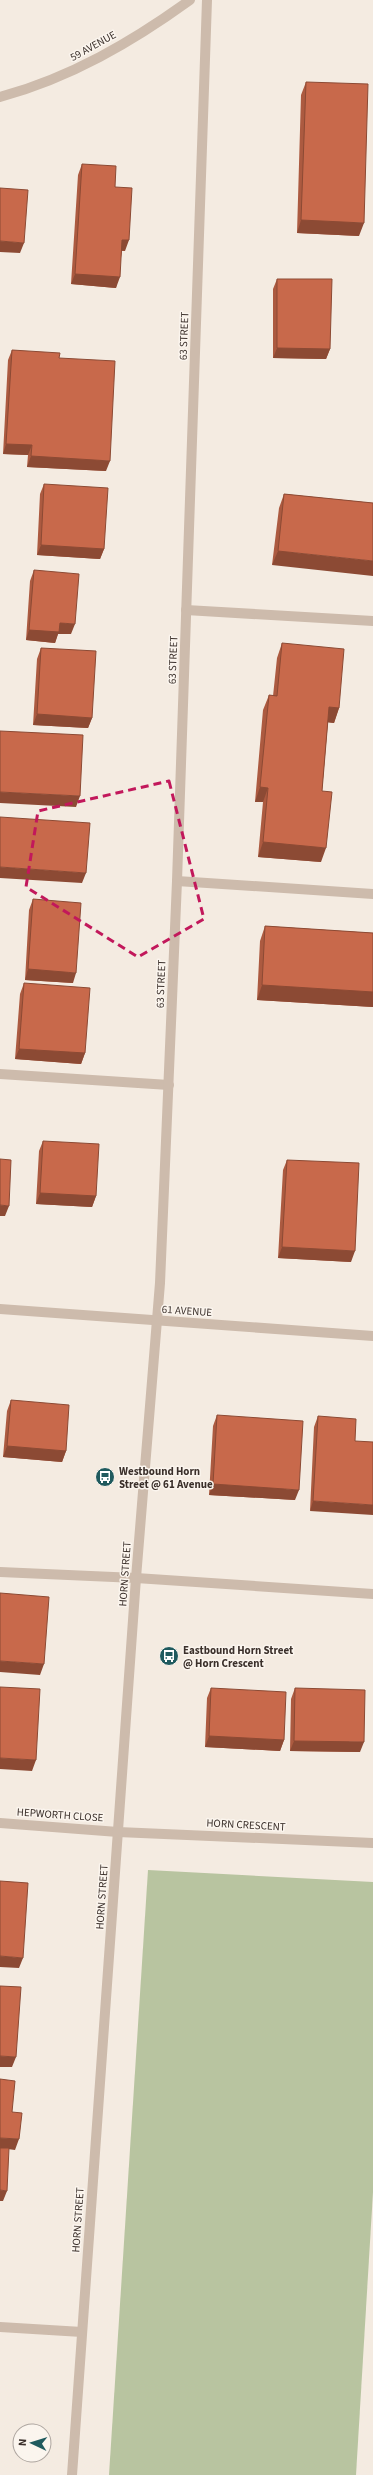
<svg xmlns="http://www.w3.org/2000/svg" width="373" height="2475" font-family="'Source Sans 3',sans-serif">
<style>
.green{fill:#b8c4a0}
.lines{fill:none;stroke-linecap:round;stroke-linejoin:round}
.service{stroke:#cdbbac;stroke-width:10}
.minor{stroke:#cdbbac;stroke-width:10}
.tertiary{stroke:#cdbbac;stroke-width:10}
.wall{fill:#ac5a40}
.shaded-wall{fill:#8c4a34}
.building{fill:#c8694b;stroke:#8c4a34}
.marked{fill:none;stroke:#c2185b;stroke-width:3;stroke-dasharray:8 5;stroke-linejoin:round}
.labels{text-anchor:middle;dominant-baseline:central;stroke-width:3;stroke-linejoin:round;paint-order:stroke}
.street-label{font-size:11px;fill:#3b302b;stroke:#fbf5ee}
.poi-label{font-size:11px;font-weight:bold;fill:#3b302b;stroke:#fbf5ee;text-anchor:start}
</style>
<rect width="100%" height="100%" fill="#f4ebe1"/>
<path class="green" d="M148 1870 373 1882V2192L356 2475H109Z"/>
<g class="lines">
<path class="service" d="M0 1074 169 1085
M0 1572 136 1578 373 1594"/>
<path class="minor" d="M186 610 373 621
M177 881 373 894
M0 1309 373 1336
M0 1823 118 1832 373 1843
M0 2327 82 2332"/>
<path class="tertiary" d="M0 97C70 78 132 42 190 0
M72 2475 136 1578 160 1283 177 881 207 0"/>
</g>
<path class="wall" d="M306 82 359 236 297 233 301 95Z
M82 164 115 187 125 251H122L116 288 71 284 78 175Z
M277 279 330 349 326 359 273 358V289Z
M12 350 59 358 106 471 27 467 28 455 3 454 8 360Z
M44 484 104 549 100 559 37 555 40 494Z
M284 494 373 503 272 565 279 508Z
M34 570 71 634H58L55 643 26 640 30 581Z
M282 643 339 708 334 723 328 722 322 791 321 862 258 857 263 802H255L263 710 269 695 273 696 277 658Z
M41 648 92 718 88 728 33 725 37 659Z
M33 899 73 983 25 980 29 910Z
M265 926 373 933V1007L257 1000 260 941Z
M24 983 85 1053 81 1064 15 1059 20 994Z
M43 1141 96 1196 92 1207 36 1204 39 1151Z
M287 1160 351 1262 278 1258 283 1170Z
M11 1400 66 1451 62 1462 3 1457 7 1411Z
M217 1415 295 1500 209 1495 213 1426Z
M318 1416 355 1441 310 1511 314 1427Z
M211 1688 284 1740 280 1751 205 1747 207 1698Z
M295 1688 360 1752 290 1751 291 1699Z"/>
<path class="shaded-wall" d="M301 220 364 223 359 236 297 233Z
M122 240H129L125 251 119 250Z
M0 241 24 243 20 253 0 252Z
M75 274 120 277 116 288 71 284Z
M277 348 330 349 326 359 273 358Z
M6 444 32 445 28 455 3 454Z
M31 456 110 461 106 471 27 467Z
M41 545 104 549 100 559 37 555Z
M278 551 373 561V576L272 565Z
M60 623 75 624 71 634H58L55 643 26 640 29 630Z
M329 707 339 708 334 723 324 722Z
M37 714 92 718 88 728 33 725Z
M260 787 268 788 263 802H255Z
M0 792 80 796 76 807 0 803Z
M263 842 326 848 321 862 258 857Z
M0 867 86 873 82 883 0 878Z
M28 969 76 973 73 983 25 980Z
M262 985 373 992V1007L257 1000Z
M19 1049 85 1053 81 1064 15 1059Z
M40 1193 96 1196 92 1207 36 1204Z
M0 1205 9 1206 5 1216H0Z
M282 1247 355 1251 351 1262 278 1258Z
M7 1446 66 1451 62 1462 3 1457Z
M213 1484 299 1490 295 1500 209 1495Z
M313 1501 373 1505V1515L310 1511Z
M0 1661 44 1664 40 1675 0 1672Z
M209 1736 284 1740 280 1751 205 1747Z
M294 1741 364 1742 360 1752 290 1751Z
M0 1758 36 1760 32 1771 0 1769Z
M0 1956 23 1958 19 1968 0 1967Z
M0 2056 16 2057 12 2067H0Z
M0 2138 19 2139 15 2150 0 2148Z
M0 2190 7 2191 3 2201H0Z"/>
<path class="building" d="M306 82 368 84 364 223 301 220Z
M82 164 116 166 115 187 132 188 129 240H122L120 277 75 274Z
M0 188 28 190 24 243 0 241Z
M277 279H332L330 349 277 348Z
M12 350 60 353 59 358 115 361 110 461 31 456 32 445 6 444Z
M44 484 108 488 104 549 41 545Z
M284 494 373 503V561L278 551Z
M34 570 79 574 75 624 60 623 59 632 29 630Z
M282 643 344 649 339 708 329 707 322 791 332 792 326 848 263 842 268 788 260 787 269 695 277 696Z
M41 648 96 651 92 718 37 714Z
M0 731 83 735 80 796 0 792Z
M0 817 90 823 86 873 0 867Z
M33 899 81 903 76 973 28 969Z
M265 926 373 933V992L262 985Z
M24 983 90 988 85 1053 19 1049Z
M43 1141 99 1144 96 1196 40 1193Z
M0 1159 11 1160 9 1206 0 1205Z
M287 1160 359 1163 355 1251 282 1247Z
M11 1400 69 1405 66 1451 7 1446Z
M217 1415 303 1421 299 1490 213 1484Z
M318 1416 356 1419 355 1441 373 1442V1505L313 1501Z
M0 1593 49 1597 44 1664 0 1661Z
M0 1687 40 1689 36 1760 0 1758Z
M211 1688 286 1692 284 1740 209 1736Z
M295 1688 365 1690 364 1742 294 1741Z
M0 1881 28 1883 23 1958 0 1956Z
M0 1986 21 1987 16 2057 0 2056Z
M0 2079 15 2081 12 2112 22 2113 19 2139 0 2138Z
M0 2148H9L7 2191 0 2190Z"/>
<path class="marked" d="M169 781 204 919 138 957 26 887 38 811Z"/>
<defs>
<g id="bus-disc" transform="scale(1)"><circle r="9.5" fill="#1f5a5e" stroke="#fbf5ee"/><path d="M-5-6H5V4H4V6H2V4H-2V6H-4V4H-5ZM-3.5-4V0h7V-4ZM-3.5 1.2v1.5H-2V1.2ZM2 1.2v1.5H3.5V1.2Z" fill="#fff"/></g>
</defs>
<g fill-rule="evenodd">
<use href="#bus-disc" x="105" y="1477"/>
<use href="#bus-disc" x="169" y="1656"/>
</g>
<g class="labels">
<g class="street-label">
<text transform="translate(93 46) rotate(-29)">59 AVENUE</text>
<text transform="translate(184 336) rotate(-88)">63 STREET</text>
<text transform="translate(173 660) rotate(-88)">63 STREET</text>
<text transform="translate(161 984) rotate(-88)">63 STREET</text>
<text transform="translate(187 1311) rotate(4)">61 AVENUE</text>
<text transform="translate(125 1574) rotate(-86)">HORN STREET</text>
<text transform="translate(60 1815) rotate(4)">HEPWORTH CLOSE</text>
<text transform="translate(246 1825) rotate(3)">HORN CRESCENT</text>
<text transform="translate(102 1897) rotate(-86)">HORN STREET</text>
<text transform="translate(78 2220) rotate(-86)">HORN STREET</text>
</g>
<g class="poi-label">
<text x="119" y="1471">Westbound Horn<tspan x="119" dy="13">Street @ 61 Avenue</tspan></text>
<text x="183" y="1650">Eastbound Horn Street<tspan x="183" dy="13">@ Horn Crescent</tspan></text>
</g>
</g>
<g transform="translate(32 2443) rotate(274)"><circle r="19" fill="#fbf5ee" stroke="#aea6a0"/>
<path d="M0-3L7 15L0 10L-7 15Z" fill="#1f5a5e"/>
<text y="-6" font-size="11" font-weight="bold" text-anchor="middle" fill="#3b302b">N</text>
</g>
</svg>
